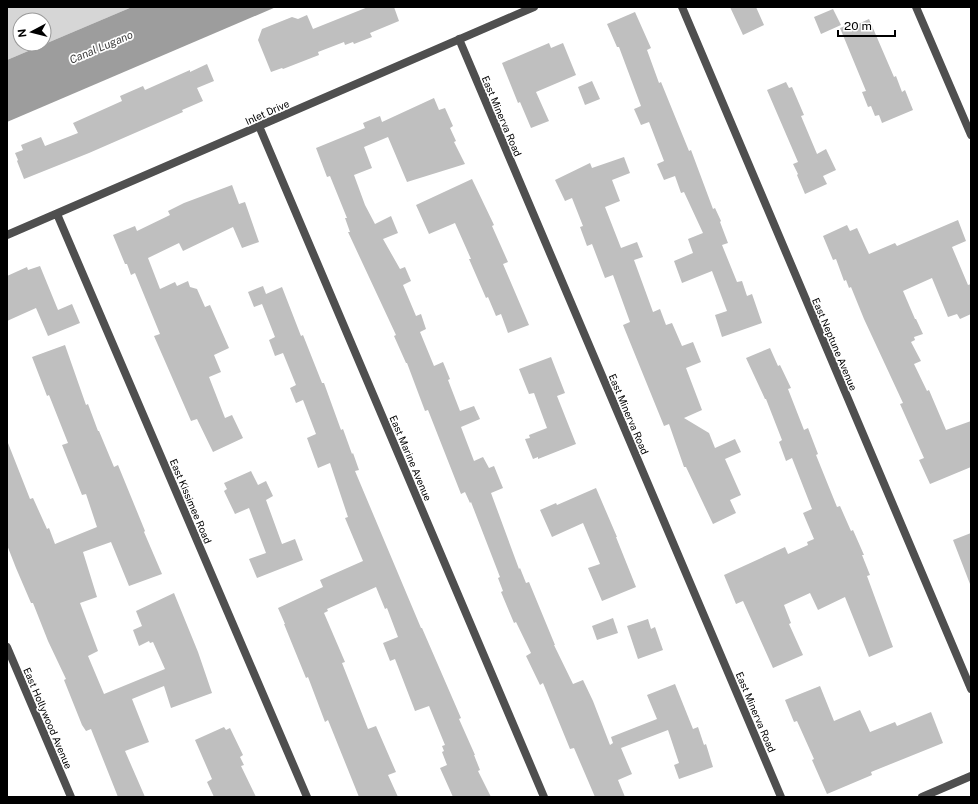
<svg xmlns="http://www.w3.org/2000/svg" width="978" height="804" font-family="'Public Sans',sans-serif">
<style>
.green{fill:#d6d6d6;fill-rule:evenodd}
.water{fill:#9d9d9d}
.building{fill:#bfbfbf}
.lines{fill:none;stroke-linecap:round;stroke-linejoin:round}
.street{stroke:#4f4f4f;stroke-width:8}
.labels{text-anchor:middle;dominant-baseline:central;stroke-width:3.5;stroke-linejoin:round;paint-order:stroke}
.street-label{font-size:10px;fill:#000;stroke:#fff}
.water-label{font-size:11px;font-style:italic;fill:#3e3e3e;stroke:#fff}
</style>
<rect width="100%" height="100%" fill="#fff"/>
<path class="green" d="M7 7H132L7 60ZM20 20H44V44H20Z"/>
<path class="water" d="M132 7H276L7 122V60Z"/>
<path class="building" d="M368 7H394L399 21 370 33 372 37 354 44 353 42 345 45 344 42 318 52 319 55 283 69 282 68 271 72 258 40 262 29 292 17 298 19 307 15 313 29Z
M730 7H756L764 25 743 35Z
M833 9 841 25 821 34 814 17Z
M635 12 651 48 647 50 659 83 661 82 689 151 691 150 713 209 715 208 721 221 720 222 728 243 722 245 737 282 742 281 747 296 752 294 762 323 722 337 715 315 727 311 712 271 682 283 674 261 693 253 688 239 703 233 684 192 681 193 675 176 664 180 657 164 664 161 649 122 641 125 634 109 641 106 619 47H617L607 24Z
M869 19 894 77 896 76 902 92 905 90 913 110 882 123 879 115 875 116 871 106 868 107 862 92 866 91 840 28 855 22 856 25Z
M549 43 551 48 563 43 576 75 536 92 549 121 531 128 520 102 518 103 502 63Z
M207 64 214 81 197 88 203 101 182 110 183 112 89 153 24 179 17 161 18 160 15 153 23 150 21 145 41 137 45 146 78 133 73 123 122 101 120 96 143 86 145 90 190 70V72Z
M592 81 600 99 585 105 578 87Z
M786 82 789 88 792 87 804 115 801 116 817 154 826 149 836 170 823 176 827 184 805 194 797 175 798 174 793 164 798 162 767 90Z
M434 98 439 110 445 108 453 126 450 128 456 141 454 142 465 164 407 182 388 137 364 147 372 168 354 175 365 205 375 224 391 216 398 233 383 239 400 269 405 267 411 281 403 285 416 316 421 314 426 329 420 332 434 366 443 362 450 379 448 380 460 411 474 406 480 419 461 427 474 461 483 457 489 468 494 466 503 488 491 493 519 569 520 568 526 583 529 582 555 645H554L573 684 583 680 593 701 610 745 613 743 611 737 657 719 647 695 675 684 693 729 698 727 704 745 706 744 713 767 679 779 674 765 679 763 668 730 621 748 632 774 618 780 625 797H595L574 748 570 749 543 683 540 685 526 656 531 653 516 622 514 623 501 592 503 591 498 578 500 577 471 502 470 503 465 492 461 494 428 410 425 411 407 363H406L394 336 396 335 348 232H350L345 218H347L330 176 327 177 316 148 365 128 363 123 380 116 382 122Z
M624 157 630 173 612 180 620 201 605 207 621 248 637 242 643 257 634 260 653 312 660 309 666 325 672 323 682 346 693 342 701 362 686 368 702 410 684 418 709 433 715 448 735 439 741 452 725 459 741 495 730 500 736 513 713 524 686 467H684L669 424 664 426 623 325 630 322 613 275 605 278 592 244 587 246 580 227 583 226 572 198 565 201 555 180 590 163 592 168Z
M472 179 494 225 492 226 508 262 503 264 529 325 508 333 501 314 496 316 488 297 486 298 469 259H471L455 223 429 234 416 205Z
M232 185 239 204 245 202 259 242 242 248 233 227 183 251 179 243 148 258 160 289 175 282 177 286 188 281 190 287 197 289 205 307 210 305 229 348 214 355 221 372 209 377 225 418 232 415 243 438 213 452 197 419 191 421 154 336 160 334 135 273 131 275 127 264H125L113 235 135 226 137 231 170 215 168 211 184 203Z
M958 220 966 241 952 247 968 285 971 284V314L960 319 957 314 948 317 932 278 903 291 915 319H916L923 334 914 337 915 340 911 342 921 361 914 364 927 391 929 390 946 430 971 421V467L930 484 919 460 924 458 900 404 903 403 864 319 851 287 849 288 846 280 844 281 836 259 833 260 823 236 847 225 850 231 857 228 869 254 895 243 897 246Z
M40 266 58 310 72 304 80 323 48 336 36 308 7 321V276L27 267 28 270Z
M263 286 266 294 282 287 301 336 303 335 322 383H324L341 430 343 429 352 454 353 453 359 470 355 471 421 628H422L461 718 459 719 475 755H474L480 770 478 771 491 797H453L440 768 447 765 442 752 444 751 442 746 445 745 429 706 415 711 395 659 390 661 383 643 398 637 387 608 385 609 376 587 327 609 328 611 324 613 345 662 342 663 368 729 376 726 396 772 388 775 398 797H359L328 720 325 722 308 677 306 678 284 624H285L278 608 323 587 320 580 363 561 345 518 348 517 330 463 318 468 307 438 316 434 303 400 296 403 290 388 296 385 283 353 275 356 269 340 275 337 262 304 254 307 248 292Z
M65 345 86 405 88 404 98 431H99L114 467 118 465 145 531 144 532 162 574 129 586 111 542 83 552 97 597 80 603 98 651 88 656 104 694 165 669 153 642 150 643 149 641 139 646 133 630 142 626 136 611 174 593 198 652 212 693 171 708 164 686 132 699 149 742 125 751 145 797H118L91 729 86 731 82 725 64 680 66 679 48 641 33 603H31L16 568 7 545V443H8L30 499 33 498 47 529 49 528 55 544 97 527 86 494 82 495 62 445 68 443 49 395 47 396 32 357Z
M770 348 778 366 780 365 791 388 788 389 804 430 808 428 818 454 816 455 837 507 840 506 851 531 853 530 864 555H862L870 575 867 576 893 647 869 657 845 597 818 610 810 593 784 605 791 623 789 624 803 655 773 668 743 601 736 604 724 575 785 547 788 554 808 545 807 542 814 539 803 513 812 509 792 458 786 461 779 442 782 440 766 399H765L746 358Z
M551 357 565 393 557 396 576 444 538 459V457L533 459 525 439 530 438 529 435 547 428 534 393 529 394 519 369Z
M251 471 258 485 266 481 273 496 266 500 282 544 295 539 303 560 257 578 249 559 266 553 249 508 235 514 224 491 227 489 224 483Z
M596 488 617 537H616L636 587 602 601 588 568 600 564 583 523 552 537 540 510 556 503 557 505Z
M971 533V584H970L953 540Z
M613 618 618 633 597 640 592 626Z
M648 619 651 629 655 627 663 650 638 659 627 626Z
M820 686 834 721 860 710 870 732 895 722 897 726 931 712 943 743 871 772 872 775 827 794 812 760 814 759 797 721 794 722 785 700Z
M224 727 226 730 230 728 243 755 240 757 244 765 241 766 256 797H214L207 782 212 779 195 740Z"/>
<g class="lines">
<path class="street" d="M682 7 971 689
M916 7 971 135
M459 39 781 797
M259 126 544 797
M57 214 307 797
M7 235 534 7
M7 647 71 797
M922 797 971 776"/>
</g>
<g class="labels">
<g class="street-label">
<text transform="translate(267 112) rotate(-24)">Inlet Drive</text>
<text transform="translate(502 116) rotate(67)">East Minerva Road</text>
<text transform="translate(835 344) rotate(67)">East Neptune Avenue</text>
<text transform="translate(629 414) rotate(67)">East Minerva Road</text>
<text transform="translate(411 458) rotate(67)">East Marine Avenue</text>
<text transform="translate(191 501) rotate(67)">East Kissimee Road</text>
<text transform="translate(756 712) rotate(67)">East Minerva Road</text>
<text transform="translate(48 718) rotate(67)">East Hollywood Avenue</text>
</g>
<g class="water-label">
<text transform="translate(101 47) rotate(-23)">Canal Lugano</text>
</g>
</g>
<rect width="978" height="804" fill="none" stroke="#000000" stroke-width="16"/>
<g transform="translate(32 32) rotate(263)"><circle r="19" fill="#ffffff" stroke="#999999"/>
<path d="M0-3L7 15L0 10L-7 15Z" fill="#000000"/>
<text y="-6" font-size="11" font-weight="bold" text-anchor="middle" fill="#000000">N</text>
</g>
<path d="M838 30v6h57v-6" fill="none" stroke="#000000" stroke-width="2"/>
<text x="844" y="30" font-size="12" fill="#000000" stroke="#ffffff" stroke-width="3" paint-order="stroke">20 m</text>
</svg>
